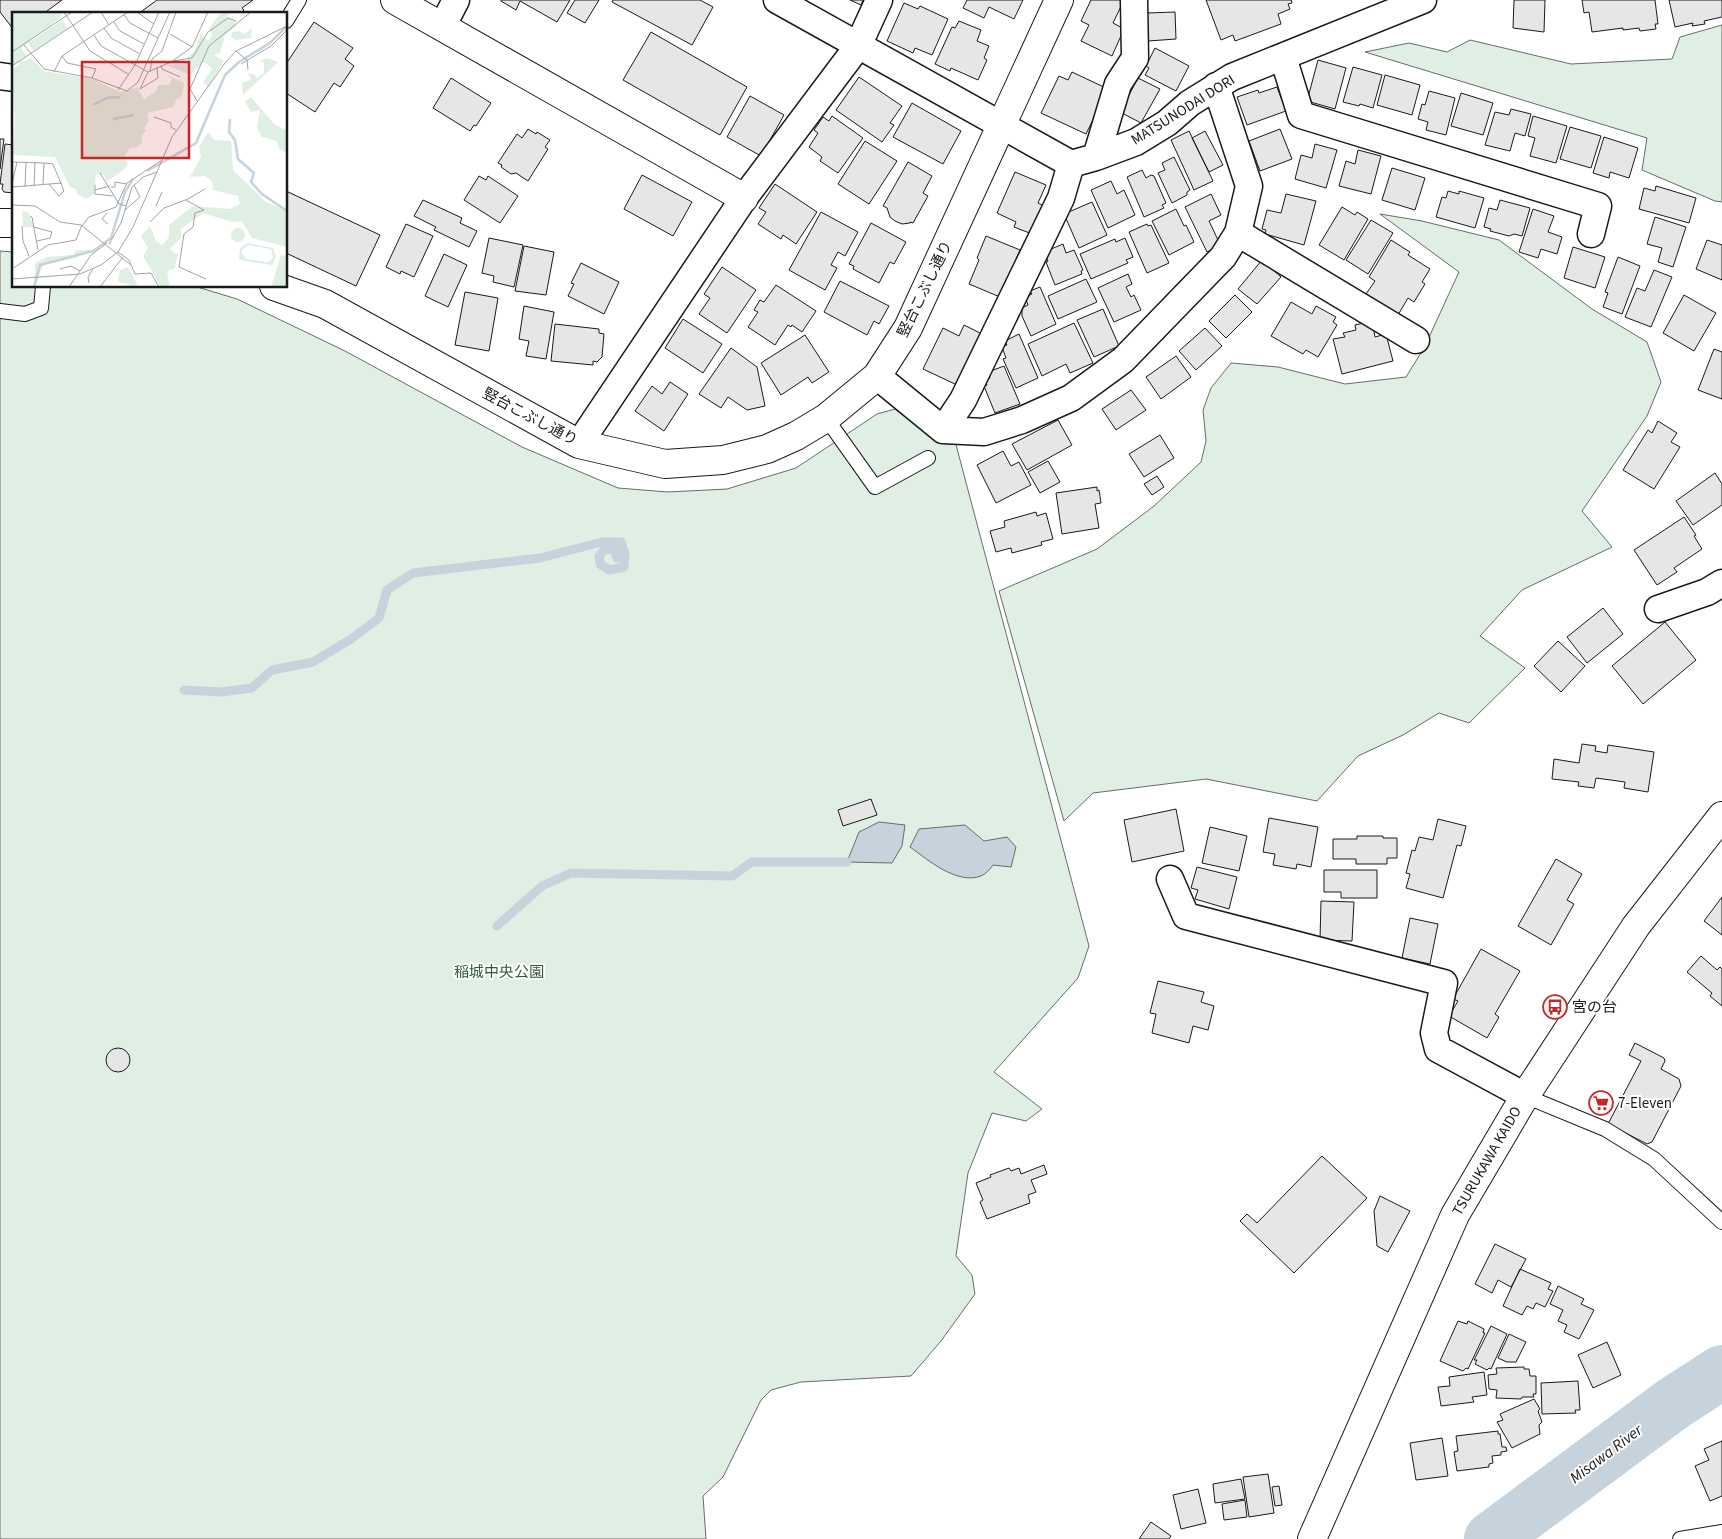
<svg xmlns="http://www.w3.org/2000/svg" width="1722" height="1539" font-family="'Source Sans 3','Noto Sans JP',sans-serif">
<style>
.green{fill:#e0efe3;stroke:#6a6a6a}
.water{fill:#c6d2dc;stroke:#6a6a6a}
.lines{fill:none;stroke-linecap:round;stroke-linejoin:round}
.stream{stroke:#c6d2dc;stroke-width:9}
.river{stroke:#c6d2dc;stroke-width:54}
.building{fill:#e6e6e6;stroke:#1a1a1a}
.lane-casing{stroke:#1a1a1a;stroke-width:16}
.street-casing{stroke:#1a1a1a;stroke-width:29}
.secondary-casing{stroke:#1a1a1a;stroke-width:30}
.primary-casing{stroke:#1a1a1a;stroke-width:30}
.lane{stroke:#fff;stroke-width:14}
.street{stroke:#fff;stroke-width:26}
.secondary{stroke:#fff;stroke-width:28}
.primary{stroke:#fff;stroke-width:28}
.labels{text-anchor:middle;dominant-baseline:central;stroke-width:4;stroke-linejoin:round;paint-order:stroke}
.street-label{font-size:15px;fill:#1a1a1a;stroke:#fff}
.park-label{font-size:15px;fill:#2b5a34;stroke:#fff}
.poi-label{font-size:15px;fill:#1a1a1a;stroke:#fff;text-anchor:start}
.water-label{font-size:16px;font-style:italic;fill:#1a1a1a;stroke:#fff}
.inset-river{fill:none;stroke:#c6d2dc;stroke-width:2.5}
.inset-road{fill:none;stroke:#a3a3a3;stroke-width:1}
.view{fill:#c62828;fill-opacity:0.15;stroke:#c62828;stroke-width:2.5}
.inset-edge{fill:none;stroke:#1a1a1a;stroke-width:2.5}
</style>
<rect width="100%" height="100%" fill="#fff"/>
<path class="green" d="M1722 25V202L1715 201 1642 170 1647 138 1365 52 1409 43 1447 52 1470 40 1571 64 1672 59 1680 37Z
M1380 214 1422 221 1499 240 1592 309 1647 342 1661 382 1647 416 1582 511 1612 547 1522 590 1480 636 1525 668 1469 723 1439 713 1403 735 1358 756 1317 801 1206 779 1093 793 1064 821 999 591 1097 549 1154 506 1201 462 1206 441 1203 410 1211 388 1231 363 1278 367 1345 384 1406 377 1424 348 1459 272Z
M0 251 14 252V286H194L237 299 345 351 522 447 618 488 668 492 727 489 796 468 877 414 895 409 932 437 955 441 1089 946 1078 978 994 1072 1042 1109 1026 1121 992 1113 968 1173 956 1256 972 1275 975 1294 941 1341 911 1376 801 1382 771 1390 761 1400 723 1477 703 1496 706 1539H0Z"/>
<path class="water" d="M879 822 905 825 902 846 892 863 847 862 859 832Z
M965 825 984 841 1007 837 1016 847 1011 867 993 865C990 869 986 874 981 876 957 885 928 860 910 847L919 829Z"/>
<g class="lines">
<path class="stream" d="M184 690 221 692 252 688 272 670 313 662 351 639 379 618 387 590 413 573 540 558 602 542H621L625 554 624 567 609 570 600 564 599 556 605 549 614 550 617 558
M497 926 542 886 571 873 732 876 752 862H847"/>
<path class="river" d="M1491 1539 1674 1403 1722 1372"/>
</g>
<path class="building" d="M0 0H62L47 11 50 13 48 14H14V30L0 12Z
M157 0H253L242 8 244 10 240 14H138Z
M501 0H570L557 22 520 1 516 10 501 1Z
M575 0H599L585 23 567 13Z
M613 0H700L713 7 692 45 612 2Z
M850 0H863L861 5Z
M967 0H1023L1014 19 989 7 984 18 963 8Z
M1091 0H1124L1113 23 1124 29 1112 56 1081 41 1089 25 1081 21Z
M1206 0H1291L1292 3 1288 4 1290 9 1278 14 1281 24 1235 41 1233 35 1221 40Z
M1514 0H1545L1544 32 1513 28Z
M1582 0H1655L1658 24H1655L1656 29 1640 31 1639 28 1623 30V28L1592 32 1589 12 1584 13Z
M1669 0H1722V17L1704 21 1705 24 1692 26 1693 23 1675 27Z
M904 3 918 9 920 6 948 19 932 55 915 48 913 53 887 41Z
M1175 12 1176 39 1148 41 1147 13Z
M959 21 981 30 977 41 989 46 984 58 987 60 978 80 951 68 950 71 935 64 952 27 955 28Z
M314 22 353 48 345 59 354 66 340 87 334 83 315 112 286 93V64Z
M651 32 747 87 720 135 623 80Z
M1155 48 1189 66 1176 91 1145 75 1149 68 1146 66Z
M1318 60 1346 68 1335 109 1307 101Z
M1353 67 1382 75 1373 108 1360 104 1359 106 1343 102Z
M1072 72 1108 89 1086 134 1041 113 1059 76 1068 80Z
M1385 75 1420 85 1412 115 1377 105Z
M859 77 902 106 890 123 894 125 882 142 836 110Z
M451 78 491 103 476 126 474 125 470 131 433 108Z
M1138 78 1160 89 1141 123 1120 112Z
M1277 87 1286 111 1247 125 1237 97 1258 90 1259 93Z
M1429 91 1455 98 1446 135 1426 130 1428 122 1418 119 1422 104 1425 105Z
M1461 93 1493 103 1483 135 1451 126Z
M750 96 784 115 761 156 727 137Z
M912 103 961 131 943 164 893 137Z
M1511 109 1531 114 1525 136 1515 133 1510 151 1485 145 1495 112 1509 115Z
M832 116 863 138 838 173 820 161 822 157 809 147 818 133 814 130 823 117 829 121Z
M1533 116 1567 126 1556 163 1530 156 1535 138 1528 136Z
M1570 127 1601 136 1591 168 1560 159Z
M528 129 536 134 537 132 550 140 545 147 548 149 528 181 516 173 511 174 501 167 502 165 498 163 517 134 522 138Z
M1280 129 1292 159 1260 171 1249 141Z
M1189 131 1213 181 1194 190 1171 140Z
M1205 131 1223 165 1209 172 1192 138Z
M1604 137 1638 148 1629 178 1610 172 1609 178 1593 173Z
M0 139H4L0 169Z
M865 141 897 161 869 204 838 184Z
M5 144 14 145V193L4 192 2 189 3 184H0Z
M1315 144 1337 150 1326 188 1295 179 1301 155 1312 158Z
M1358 150 1381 156 1371 194 1339 186 1346 161 1355 164Z
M1174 157 1190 190 1187 192V195L1172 203 1158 173 1165 170 1162 163Z
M908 162 932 176 923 193 928 196 913 223 910 222V223L902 224 895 221 890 217 887 208 883 206Z
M1392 168 1425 178 1415 210 1382 200Z
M1142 170 1146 178 1151 175 1154 176 1166 203 1162 205 1164 208 1144 217 1127 177Z
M1015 172 1046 185 1038 203 1044 206 1032 234 1014 227 1016 222 997 213Z
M642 175 692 202 673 236 624 209Z
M479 176 486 180 488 176 518 196 500 223 464 200Z
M1111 181 1117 194 1124 190 1135 215 1108 228 1091 190Z
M775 184 817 212 796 244 783 235 781 239 758 224 766 212 759 208Z
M1656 186 1696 198 1689 223 1639 209 1644 188 1655 191Z
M286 191 380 235 356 286 286 253Z
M1448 191 1459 194V191L1484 198 1475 228 1436 217 1442 197 1446 198Z
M1211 194 1221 215 1209 221 1218 240 1217 247 1207 252 1185 207Z
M1286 194 1316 201 1304 245 1265 234 1266 230 1262 229 1267 210 1281 213Z
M423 200 462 218 460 223 477 231 469 247 434 230 436 227 414 216Z
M1500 200 1530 208 1522 236 1514 234 1509 236 1490 231 1491 229 1484 227 1489 208 1497 210Z
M1092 202 1107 235 1079 248 1064 214Z
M1342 207 1355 215 1357 212 1368 219 1344 260 1319 245Z
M1176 209 1184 226 1186 225 1194 242 1169 255 1152 221Z
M1533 209 1554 216 1548 232 1562 237 1557 254 1541 249 1538 258 1519 252Z
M821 212 858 232 845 256 838 252 831 265 837 268 825 290 789 270Z
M1655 217 1686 227 1673 267 1658 262 1662 248 1647 244Z
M1371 220 1393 233 1368 274 1346 260Z
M871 223 906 242 894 264 890 262 879 283 853 269 854 266 849 264Z
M406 224 433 236 414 277 401 271 400 274 386 267Z
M1147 224 1148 226 1151 225 1169 263 1147 273 1129 232Z
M986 236 1020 250 1000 297 969 284 979 260 977 258Z
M489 238 523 245 514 287 493 282 494 276 482 273Z
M1125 238 1133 257 1126 260 1128 263 1091 279 1080 254 1115 239 1116 242Z
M1391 240 1410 252 1408 255 1430 269 1422 282 1425 284 1414 302 1408 298 1398 315 1366 294 1375 281 1369 277Z
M1707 240 1722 245V280L1696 269Z
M1063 244 1066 253 1074 250 1083 270 1081 271 1082 274 1055 285 1046 262 1048 261 1044 252Z
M524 246 554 252 546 295 515 291Z
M1573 247 1605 257 1595 288 1564 278Z
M444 254 467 265 448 307 425 296Z
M1618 257 1640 266 1622 314 1603 307 1608 293 1605 292Z
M1262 260 1281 277 1257 304 1238 289Z
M581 263 619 282 604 314 568 296 574 284 571 283Z
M722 267 756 290 727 333 699 314 710 298 704 294Z
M1654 270 1672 277 1651 327 1625 317 1637 288 1645 291Z
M1128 274 1132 284 1126 287 1131 297 1134 295 1141 310 1114 322 1098 288Z
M1086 279 1097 302 1058 319 1048 296Z
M840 281 889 306 879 324 874 321 867 335 824 312Z
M776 285 816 311 802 332 792 325 791 327 788 325 775 345 748 327 758 312 754 310 760 300 764 302Z
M1040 287 1056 324 1031 336 1022 316V308L1028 305 1025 297 1032 294 1030 291Z
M465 292 498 298 489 351 455 345Z
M1235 295 1252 312 1226 338 1209 321Z
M1684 295 1716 313 1694 351 1663 333Z
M1291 302 1312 314 1316 306 1336 317 1333 322 1337 325 1318 357 1306 350 1303 354 1271 336Z
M524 306 554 312 546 359 526 356 529 341 519 339Z
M1103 309 1119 346 1094 357 1077 320Z
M683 319 722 344 703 373 665 348Z
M1372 321 1375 337 1386 334 1393 361 1342 374 1333 339 1345 337 1343 333 1356 330 1355 325Z
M1074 323 1093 363 1070 373 1066 364 1042 376 1028 344Z
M555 324 599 329V333L604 334 602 357 597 362 593 361V365L551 361Z
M964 325 982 334 957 385 923 369 943 328 959 336Z
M1205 328 1222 346 1196 370 1179 351Z
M1019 334 1038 378 1016 388 1003 359 1006 358 1002 347 1007 345 1005 341Z
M805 335 829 372 812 383 808 377 781 395 761 363Z
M731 348 757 367 765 406 747 410 728 397 721 408 699 394Z
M1714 349 1722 352V399L1698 390Z
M1176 356 1191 377 1161 399 1146 377Z
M1004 366 1020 404 995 413 984 386 987 385 985 380 990 378 988 372Z
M670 382 688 394 664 431 635 411 652 386 662 394Z
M1131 390 1146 410 1116 430 1102 409Z
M1058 420 1072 445 1027 470 1012 444Z
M1658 421 1677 433 1671 442 1680 447 1654 489 1623 470 1648 430 1652 433Z
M1160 435 1174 458 1144 477 1129 454Z
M1003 451 1011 466 1019 462 1031 485 996 503 977 465Z
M1048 461 1060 482 1040 493 1028 472Z
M1715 473 1722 484V505L1693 525 1676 501Z
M1157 476 1164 487 1152 495 1144 484Z
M1097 487V491L1099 490 1101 503 1095 504 1099 528 1062 534 1056 493Z
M1036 512 1037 516 1046 513 1053 539 1041 542 1042 545 1012 553 1011 548 996 552 990 531 1005 527 1004 521Z
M1684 517 1696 535 1694 536 1702 549 1674 568 1677 572 1657 585 1634 550Z
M1603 608 1623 634 1587 663 1567 637Z
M1665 622 1696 660 1643 704 1612 666Z
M1558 641 1585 666 1561 692 1534 666Z
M1582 744 1596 746 1595 751 1607 753 1608 745 1654 752 1648 792 1624 788 1625 782 1596 778 1594 788 1578 786 1579 782 1552 779 1554 759 1579 763Z
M871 799 877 815 843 826 838 810Z
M1176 809 1184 851 1132 862 1124 820Z
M1269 818 1318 827 1311 867 1297 864 1296 869 1273 865 1275 854 1263 852Z
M1438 819 1466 826 1461 846 1457 845 1443 898 1406 888 1410 874 1406 873 1412 850 1415 851 1419 837 1433 840Z
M1210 827 1247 836 1239 871 1202 863Z
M1357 836H1383V838H1397V858H1387V864H1356V859H1333V839H1357Z
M1556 859 1582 874 1567 900 1574 904 1551 945 1518 926Z
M1197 867 1237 877 1229 909 1195 899 1198 890 1191 888Z
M1324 870H1377V898H1341V892H1324Z
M1722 897V935L1704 921Z
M1321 901 1354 902 1352 941 1320 940Z
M1410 918 1438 924 1430 964 1402 958Z
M1481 949 1520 971 1495 1014 1499 1017 1487 1038 1449 1016 1458 1001 1453 999Z
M1701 956 1717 970 1720 967 1722 969V1006L1710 996 1712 993 1687 972Z
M1158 981 1204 992 1201 1002 1214 1006 1208 1030 1193 1026 1189 1043 1152 1033 1156 1014 1150 1013Z
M1635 1043 1664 1058 1665 1061 1661 1069 1679 1079 1681 1086 1652 1142 1647 1144 1608 1124 1641 1061 1629 1055Z
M106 1060a12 12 0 1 1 24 0a12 12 0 1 1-24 0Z
M1322 1156 1367 1198 1294 1273 1240 1221 1247 1214 1257 1223Z
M1044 1165 1047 1174 1031 1180 1036 1192 1028 1195 1030 1203 987 1219 980 1202 983 1200 976 1183 991 1177 990 1175 1009 1168 1011 1171 1019 1168 1021 1174Z
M1380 1196 1410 1211 1388 1252 1377 1246 1374 1211Z
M1495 1244 1526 1259 1511 1287 1498 1280 1492 1293 1475 1284Z
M1520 1269 1551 1283 1548 1289 1553 1291 1545 1307 1536 1303 1533 1309 1527 1306 1522 1315 1503 1306Z
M1558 1286 1584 1299 1581 1304 1594 1310 1579 1339 1564 1332 1567 1325 1558 1321 1563 1310 1550 1304Z
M1458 1321 1467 1324 1468 1321 1484 1329 1483 1333H1485L1468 1369 1466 1368 1463 1371 1440 1361Z
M1491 1326 1507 1334 1491 1369 1489 1368 1487 1370 1475 1364 1477 1360H1474Z
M1509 1334 1526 1342 1516 1362H1507L1498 1358Z
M1607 1342 1621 1375 1593 1388 1578 1355Z
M1524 1367V1369H1529L1530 1376H1536V1394H1533L1534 1397H1522L1521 1399 1496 1398 1497 1390 1489 1389 1488 1375 1497 1374 1496 1368Z
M1484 1372 1487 1395 1472 1397 1474 1402 1441 1406 1438 1387 1450 1386 1449 1377Z
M1578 1381 1580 1410H1575L1576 1413 1542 1414 1541 1383Z
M1534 1399 1540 1409 1538 1411 1542 1422 1539 1425 1540 1434 1512 1448 1497 1422 1503 1420 1500 1414Z
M1498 1431V1434H1500L1502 1447H1506L1507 1451 1501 1452V1455L1492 1456 1493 1463 1489 1464V1467L1457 1471 1454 1452 1458 1451 1456 1436Z
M1442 1438 1448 1476 1416 1480 1410 1443Z
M1722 1441V1496L1710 1501 1695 1466 1709 1460 1704 1449Z
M1268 1474 1274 1513 1249 1517 1243 1477Z
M1241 1479 1245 1499 1215 1503 1213 1484Z
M1279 1486 1282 1505 1275 1506 1272 1487Z
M1198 1489 1206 1523 1181 1529 1173 1495Z
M1245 1500 1247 1517 1224 1520 1222 1504Z
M1151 1522 1171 1536 1169 1539H1139Z"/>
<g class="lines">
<g class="lane-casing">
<path id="lane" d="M286 21 299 0
M0 311 25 314 41 308 43 286
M826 418 875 487 928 458
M1525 1096 1605 1129 1654 1159 1722 1222
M1680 1539 1722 1532"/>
</g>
<g class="street-casing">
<path id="street" d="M777 0 1071 164 1096 157 1136 142 1167 123 1190 103 1232 77 1423 0
M442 27 456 0
M1283 57 1301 115 1598 206 1591 234
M0 76 14 78
M1096 157 1118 84 1135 58 1134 0
M1238 233 1416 340
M877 376 943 430 963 400 1061 198 1071 164
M943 430 984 432 1022 420 1071 398 1123 360 1223 257 1238 233 1249 186 1216 86
M579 444 744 198 858 46 879 0
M1658 609 1707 592 1722 583
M1170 879 1186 916 1444 983 1434 1033 1438 1049 1525 1096"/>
</g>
<g class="secondary-casing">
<path id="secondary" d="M395 0 744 198
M0 223H14
M274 286 325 304 579 444 665 464 723 460 767 449 796 436 826 418 877 376 908 328 1059 0"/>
</g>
<g class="primary-casing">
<path id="primary" d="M1312 1539 1455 1215 1525 1096 1636 926 1722 816"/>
</g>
<use href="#lane" class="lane"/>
<use href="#street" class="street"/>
<use href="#secondary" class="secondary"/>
<use href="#primary" class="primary"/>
</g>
<defs>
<g id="bus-ring" transform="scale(1.25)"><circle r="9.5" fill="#fff" stroke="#c62828" stroke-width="1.5"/><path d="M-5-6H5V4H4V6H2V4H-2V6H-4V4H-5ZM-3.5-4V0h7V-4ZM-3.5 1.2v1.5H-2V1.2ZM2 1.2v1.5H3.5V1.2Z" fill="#c62828"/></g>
<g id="supermarket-ring" transform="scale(1.25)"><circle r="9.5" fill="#fff" stroke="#c62828" stroke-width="1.5"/><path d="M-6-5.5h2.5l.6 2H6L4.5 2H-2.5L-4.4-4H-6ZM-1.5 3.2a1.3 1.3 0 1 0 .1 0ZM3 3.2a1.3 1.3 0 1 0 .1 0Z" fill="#c62828"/></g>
</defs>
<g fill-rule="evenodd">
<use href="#bus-ring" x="1555" y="1007"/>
<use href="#supermarket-ring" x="1601" y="1103"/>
</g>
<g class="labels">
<g class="street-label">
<text transform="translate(1183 110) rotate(-32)">MATSUNODAI DORI</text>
<text transform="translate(925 289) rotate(-64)">竪台こぶし通り</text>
<text transform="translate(530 417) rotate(28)">竪台こぶし通り</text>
<text transform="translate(1487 1161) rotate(-60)">TSURUKAWA KAIDO</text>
</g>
<g class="park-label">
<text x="499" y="972">稲城中央公園</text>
</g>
<g class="poi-label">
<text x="1572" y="1007">宮の台</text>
<text x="1618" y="1103">7-Eleven</text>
</g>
<g class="water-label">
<text transform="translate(1606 1454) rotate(-37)">Misawa River</text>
</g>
</g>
<g transform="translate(12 12)">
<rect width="275" height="275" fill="#fff"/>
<path d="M0 0 49 1 48 6 9 36 15 44 9 47 11 50 19 46 32 59 80 67 108 80 125 75 132 87 144 79 146 73H157L160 67 155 63 172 71 170 84 162 89 164 91 161 95 135 101 137 109 132 116 134 119 130 123V130L126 135 118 136 113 143 116 154 95 170 91 162H84L82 182 74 187 65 182 64 177 58 175 43 145 1 143 3 109 0 57 8 52 6 50 0 53ZM217 0 215 5 223 9 224 14 213 23 208 41 202 43 212 49 196 75 191 70 200 57 194 51H190L179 63 154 53 177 51 175 45 183 39 189 21 193 27 197 28 200 23 197 17 202 9 208 2ZM51 8 56 16 21 39 16 31ZM240 16 239 26 224 28 219 25 220 20 228 19 232 22ZM255 46 266 50 231 83 230 71 239 68 236 61 242 62 245 66 252 61V50L247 49ZM239 85 263 113 275 118V141L267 137 265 129 250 125 245 115 248 98 239 100 233 89ZM196 120 202 128 219 129 221 158 254 190 275 199V235L240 226 230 209 220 210 191 201 169 217V226L158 237 166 243 163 256 155 259 158 275H149L131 244 136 236 129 224 138 214 144 229 150 233 157 225V213L181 194 218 197 228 192 226 184 201 178 200 169 193 164 178 165 189 145 187 135ZM10 199 16 200 22 215H11ZM219 223a7 7 0 1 1 14 0a7 7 0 1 1-14 0ZM235 231 261 236 264 244 261 253 227 248 228 236ZM236 233 259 237 261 246 256 250 234 247 229 239ZM64 238H82L60 247 31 252 23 275V251L35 245 62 243ZM269 243 275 244V275H259ZM115 255 122 266 126 275 106 270 108 258Z" fill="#e0efe3" fill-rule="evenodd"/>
<path class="inset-river" d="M81 93 95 86 108 85M101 107 122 103M218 107 217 120 223 128 226 147 242 161 239 170 250 182 275 199M135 159 184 131 213 63 227 50 258 31 274 15M22 275 28 253 81 239 99 226 113 180 121 167"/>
<path class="inset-road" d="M52 0 78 39 116 62M89 0 97 13M125 0 142 12M112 3 118 11 146 26M102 10 108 19 132 32M92 16 99 26 128 42M158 22 180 35M82 23 89 34 136 60 159 50 180 35 196 0M12 33 32 57 80 66 115 79 126 70 158 0M224 39 235 48 236 58M0 40 60 0M50 44 55 51 84 57 80 66M161 49 180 46 196 20 216 6 224 9M229 52 259 34 275 18M149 53 150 57 168 65M0 54 81 0M42 60 50 44 116 0M138 60 140 47 150 39 164 0M128 77 146 66 145 55M128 77 136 60M106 78 123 53 147 0M185 89 178 77 197 34 239 0M0 92V129M142 105 159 111V115L164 118M0 150 32 151 31 173M32 151 41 152 52 179 47 184 37 172M88 161 107 192 114 194M0 172 5 150M83 173V182L101 184M22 174 23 151M0 175 50 171M13 175 14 151M99 175H103V170L115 172M83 178 98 174M174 188 192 198 183 201 181 215 172 222 167 255 194 267M0 193 23 194 48 210 69 213 119 253M144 194 150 180M113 198 128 185 122 173M95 201 90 207 96 212M18 204 20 205 26 238M138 210 152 196 176 187 193 177M10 214 11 229 17 244M22 215 40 220 38 226 25 229M97 232 109 211 120 175 131 165 145 160M106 240 117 248 123 262 139 261 147 275M0 257 36 233 64 228 69 215 77 205 104 195 115 171 150 148M48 257 59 254 68 259M0 267 68 262 89 253 106 240 121 215 160 125 213 51 224 39 275 14M77 271 76 265 81 257M57 275 79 243 95 231M88 275 111 245"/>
<path class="view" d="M70 50H177V146H70Z"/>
<rect width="275" height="275" class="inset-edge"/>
</g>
</svg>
